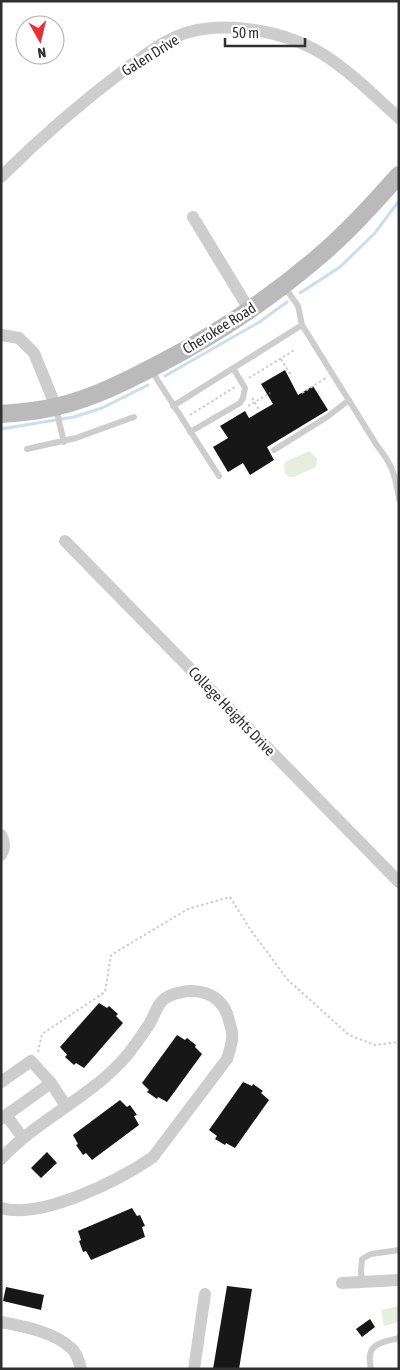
<svg xmlns="http://www.w3.org/2000/svg" width="400" height="1370" font-family="'Asap Condensed',sans-serif">
<style>
.green{fill:#e6eede}
.lines{fill:none;stroke-linecap:round;stroke-linejoin:round}
.stream{stroke:#cadfee;stroke-width:3}
.building{fill:#171717}
.path{stroke:#cdcdcd;stroke-width:2;stroke-dasharray:2.5 2.5;stroke-linecap:butt}
.service{stroke:#cdcdcd;stroke-width:6}
.minor{stroke:#cdcdcd;stroke-width:12}
.secondary{stroke:#bababa;stroke-width:18}
.labels{text-anchor:middle;dominant-baseline:central;stroke-width:5;stroke-linejoin:round;paint-order:stroke}
.street-label{font-size:15px;fill:#303030;stroke:#fff}
</style>
<rect width="100%" height="100%" fill="#fff"/>
<path class="green" d="M309 451 317 458 316 467 294 477H288L286 474H285L284 465 285 462Z
M399 1306V1322L384 1326 381 1310Z"/>
<g class="lines">
<path class="stream" d="M300 293 340 267 374 234 399 201
M165 376 261 321 287 302
M1 429 74 417 102 408 148 385"/>
</g>
<path class="building" d="M285 370 298 395 313 386 328 410 267 447 274 460 250 475 243 463 228 472 213 447 228 438 220 426 245 411 249 418 273 404 261 384Z
M99 1003 107 1008 109 1006 118 1014 116 1016 123 1023 84 1068 76 1063 74 1065 65 1057 67 1055 60 1047Z
M177 1035 185 1040 187 1038 196 1045 195 1047 202 1054 167 1102 158 1097 157 1099 147 1092 149 1090 142 1083Z
M243 1082 252 1086 253 1084 263 1091 261 1093 269 1100 235 1148 226 1143 225 1145 215 1139 217 1136 209 1130Z
M120 1100 127 1107 130 1105 137 1115 134 1116 139 1125 92 1160 86 1153 83 1155 76 1145 78 1144 73 1135Z
M47 1152 57 1163 41 1178 31 1168Z
M132 1208 137 1216 140 1215 145 1226 142 1227 145 1237 91 1260 86 1251 83 1252 79 1241 81 1240 78 1231Z
M227 1286 252 1289 239 1369H213Z
M6 1287 44 1295 41 1310 3 1301Z
M370 1319 375 1327 362 1337 356 1329Z"/>
<g class="lines">
<path class="path" d="M281 359 290 374 288 375
M249 378 296 349
M302 393 326 378
M252 398 260 411
M248 406 270 393
M190 415 235 387
M38 1052 42 1034 105 992 111 955 188 909 230 897 250 929 287 979 349 1035 375 1045 399 1042"/>
<path class="service" d="M284 286 298 306 302 325 376 444C392 465 395 472 399 499
M151 370 219 476
M173 406 302 325
M56 409 64 442
M190 432 240 403 243 398 245 388 233 368
M27 449 76 438 134 417
M274 450 327 417 349 400
M362 1282 361 1271 362 1259 371 1254 399 1250
M371 1369C365 1344 379 1343 399 1338"/>
<path class="minor" d="M1 177C40 138 83 101 127 68 146 55 166 38 189 32 228 22 278 30 314 49 345 66 372 94 399 118
M193 217 250 311
M1 335 19 338 34 353 56 407
M65 541 399 882
M1 835C5 843 5 848 1 855
M1 1082 31 1061 51 1083 66 1106
M6 1115 23 1138
M1 1119 51 1083
M1 1159C36 1121 85 1100 120 1063 131 1052 139 1039 148 1026 155 1016 157 1001 169 996 195 985 223 992 229 1021 231 1027 233 1034 232 1040 231 1046 229 1053 227 1059L153 1157C120 1180 41 1220 1 1208
M342 1283 399 1280
M1 1322C23 1326 54 1332 71 1348 77 1353 79 1362 81 1369
M194 1369 205 1294"/>
<path class="secondary" d="M1 414C14 413 27 412 39 410 81 404 121 384 159 364 215 335 268 300 316 259 346 234 373 204 399 175"/>
</g>
<g class="labels">
<g class="street-label">
<text transform="translate(150 55) rotate(-32)">Galen Drive</text>
<text transform="translate(219 328) rotate(-32)">Cherokee Road</text>
<text transform="translate(232 711) rotate(46)">College Heights Drive</text>
</g>
</g>
<rect width="400" height="1370" fill="none" stroke="#303030" stroke-width="5"/>
<g transform="translate(40 40) rotate(172)"><circle r="24" fill="#ffffff" stroke="#acacac"/>
<path d="M0-4L9 19L0 12L-9 19Z" fill="#ec2e35"/>
<text y="-8" font-size="14" font-weight="bold" text-anchor="middle" fill="#303030">N</text>
</g>
<path d="M225 38v8h80v-8" fill="none" stroke="#303030" stroke-width="2.5"/>
<text x="232" y="38" font-size="15" fill="#303030" stroke="#ffffff" stroke-width="4" paint-order="stroke">50 m</text>
</svg>
